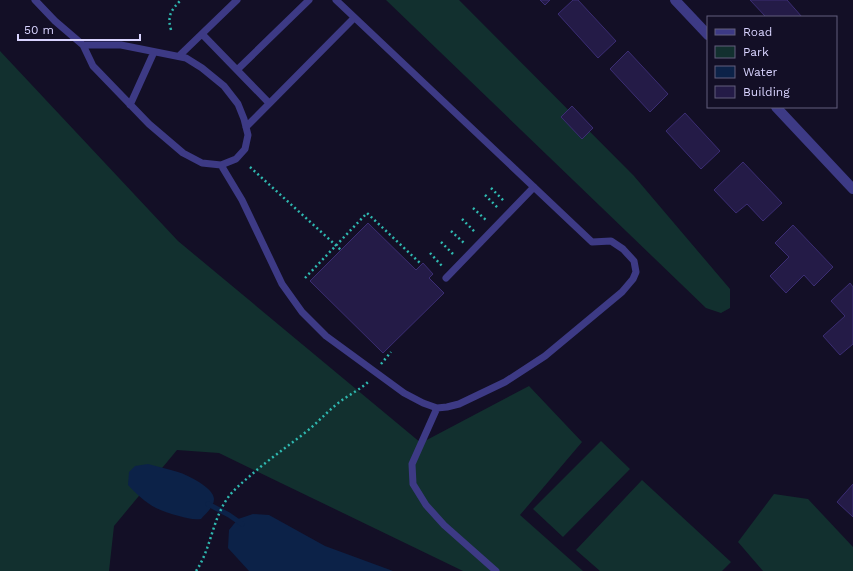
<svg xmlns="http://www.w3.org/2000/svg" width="853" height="571" font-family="'Work Sans',sans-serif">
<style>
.green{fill:#12302f}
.water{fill:#0c2248}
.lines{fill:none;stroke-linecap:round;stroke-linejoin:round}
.stream{stroke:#0c2248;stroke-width:5}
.building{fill:#241b47;stroke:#3b2d73}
.path{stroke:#2fb8b0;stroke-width:2.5;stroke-dasharray:2 3;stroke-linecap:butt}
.service{stroke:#3d3a85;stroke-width:7}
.minor{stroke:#3d3a85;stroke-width:10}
</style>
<rect width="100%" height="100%" fill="#130f26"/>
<path class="green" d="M386 0H459L634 176 730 289V308L721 313 706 308Z
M0 51 178 241 421 443 529 386 582 442 520 515 583 571H463L219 453 177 450 114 526 109 571H0Z
M601 441 630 469 563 537 533 509Z
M642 480 731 562 722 571H600L576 550Z
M774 494 808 499 853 547V571H763L738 542Z"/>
<path class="water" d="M148 464C158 467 169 469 178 472 188 475 214 488 214 499 214 507 206 513 201 519 193 520 187 518 179 516 155 510 145 503 128 485L129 472 135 466Z
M253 514 269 515 325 546 393 571H249L228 548 229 530 238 519Z"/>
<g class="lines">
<path class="stream" d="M208 504 229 515 242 524"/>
</g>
<path class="building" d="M540 0H550L545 5Z
M573 0H578L616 41 598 58 558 14Z
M750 0H787L802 17H766Z
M628 51 668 94 650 112 610 69Z
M572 106 593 128 582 139 561 117Z
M685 113 720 151 701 169 666 131Z
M743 162 782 203 763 221 747 204 736 213 714 190Z
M368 223 416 270 423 263 433 274 429 278 444 293 383 353 310 281Z
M793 225 833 267 814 286 804 275 786 293 770 276 789 257 775 243Z
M850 283 853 287V344L840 355 823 336 845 316 831 301Z
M853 484V517L837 502Z"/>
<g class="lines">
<path class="path" d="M171 30C167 16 171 10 181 0
M250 167 341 250
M491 188 505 202
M485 195 499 209
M473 208 487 221
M462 219 476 233
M451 231 464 243
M441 242 453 254
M430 253 442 266
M305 278 367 213 420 263
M381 364 391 352
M196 571C211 549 212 521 227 499 233 490 242 483 251 475 268 460 287 447 306 432 317 423 326 413 337 404 348 395 360 390 369 381"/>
<path class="service" d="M35 0 55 21 83 45 93 66 149 124 183 153 202 163 221 165 236 159 245 149 248 135 244 119 238 104 224 86 202 68 186 58 121 45H83
M202 34 269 103
M179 56 237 0
M237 70 309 0
M130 105 154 52
M246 127 354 18
M221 165 242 200 282 284 302 312 326 336 404 393 423 403 437 408 447 407 459 404 505 382 545 356 622 292 633 279 636 272 634 261 623 249 611 241 592 242 336 0
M446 278 534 187
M437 408 412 464 413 484 426 505 444 525 496 571"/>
<path class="minor" d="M675 0 708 35
M776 107 853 189"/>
</g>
<rect x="707" y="16" width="130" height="92" fill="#130f26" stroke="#625e7d"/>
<rect x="715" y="29" width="20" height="6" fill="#3d3a85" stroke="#625e7d"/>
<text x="743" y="36" font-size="12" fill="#d9d4ff">Road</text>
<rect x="715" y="46" width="20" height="12" fill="#12302f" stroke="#625e7d"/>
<text x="743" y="56" font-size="12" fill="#d9d4ff">Park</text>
<rect x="715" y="66" width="20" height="12" fill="#0c2248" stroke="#625e7d"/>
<text x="743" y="76" font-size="12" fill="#d9d4ff">Water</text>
<rect x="715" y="86" width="20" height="12" fill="#241b47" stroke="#625e7d"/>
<text x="743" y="96" font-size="12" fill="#d9d4ff">Building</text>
<path d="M18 34v6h122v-6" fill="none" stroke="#d9d4ff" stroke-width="2"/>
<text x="24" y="34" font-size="12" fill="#d9d4ff" stroke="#130f26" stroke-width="3" paint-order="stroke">50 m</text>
</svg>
